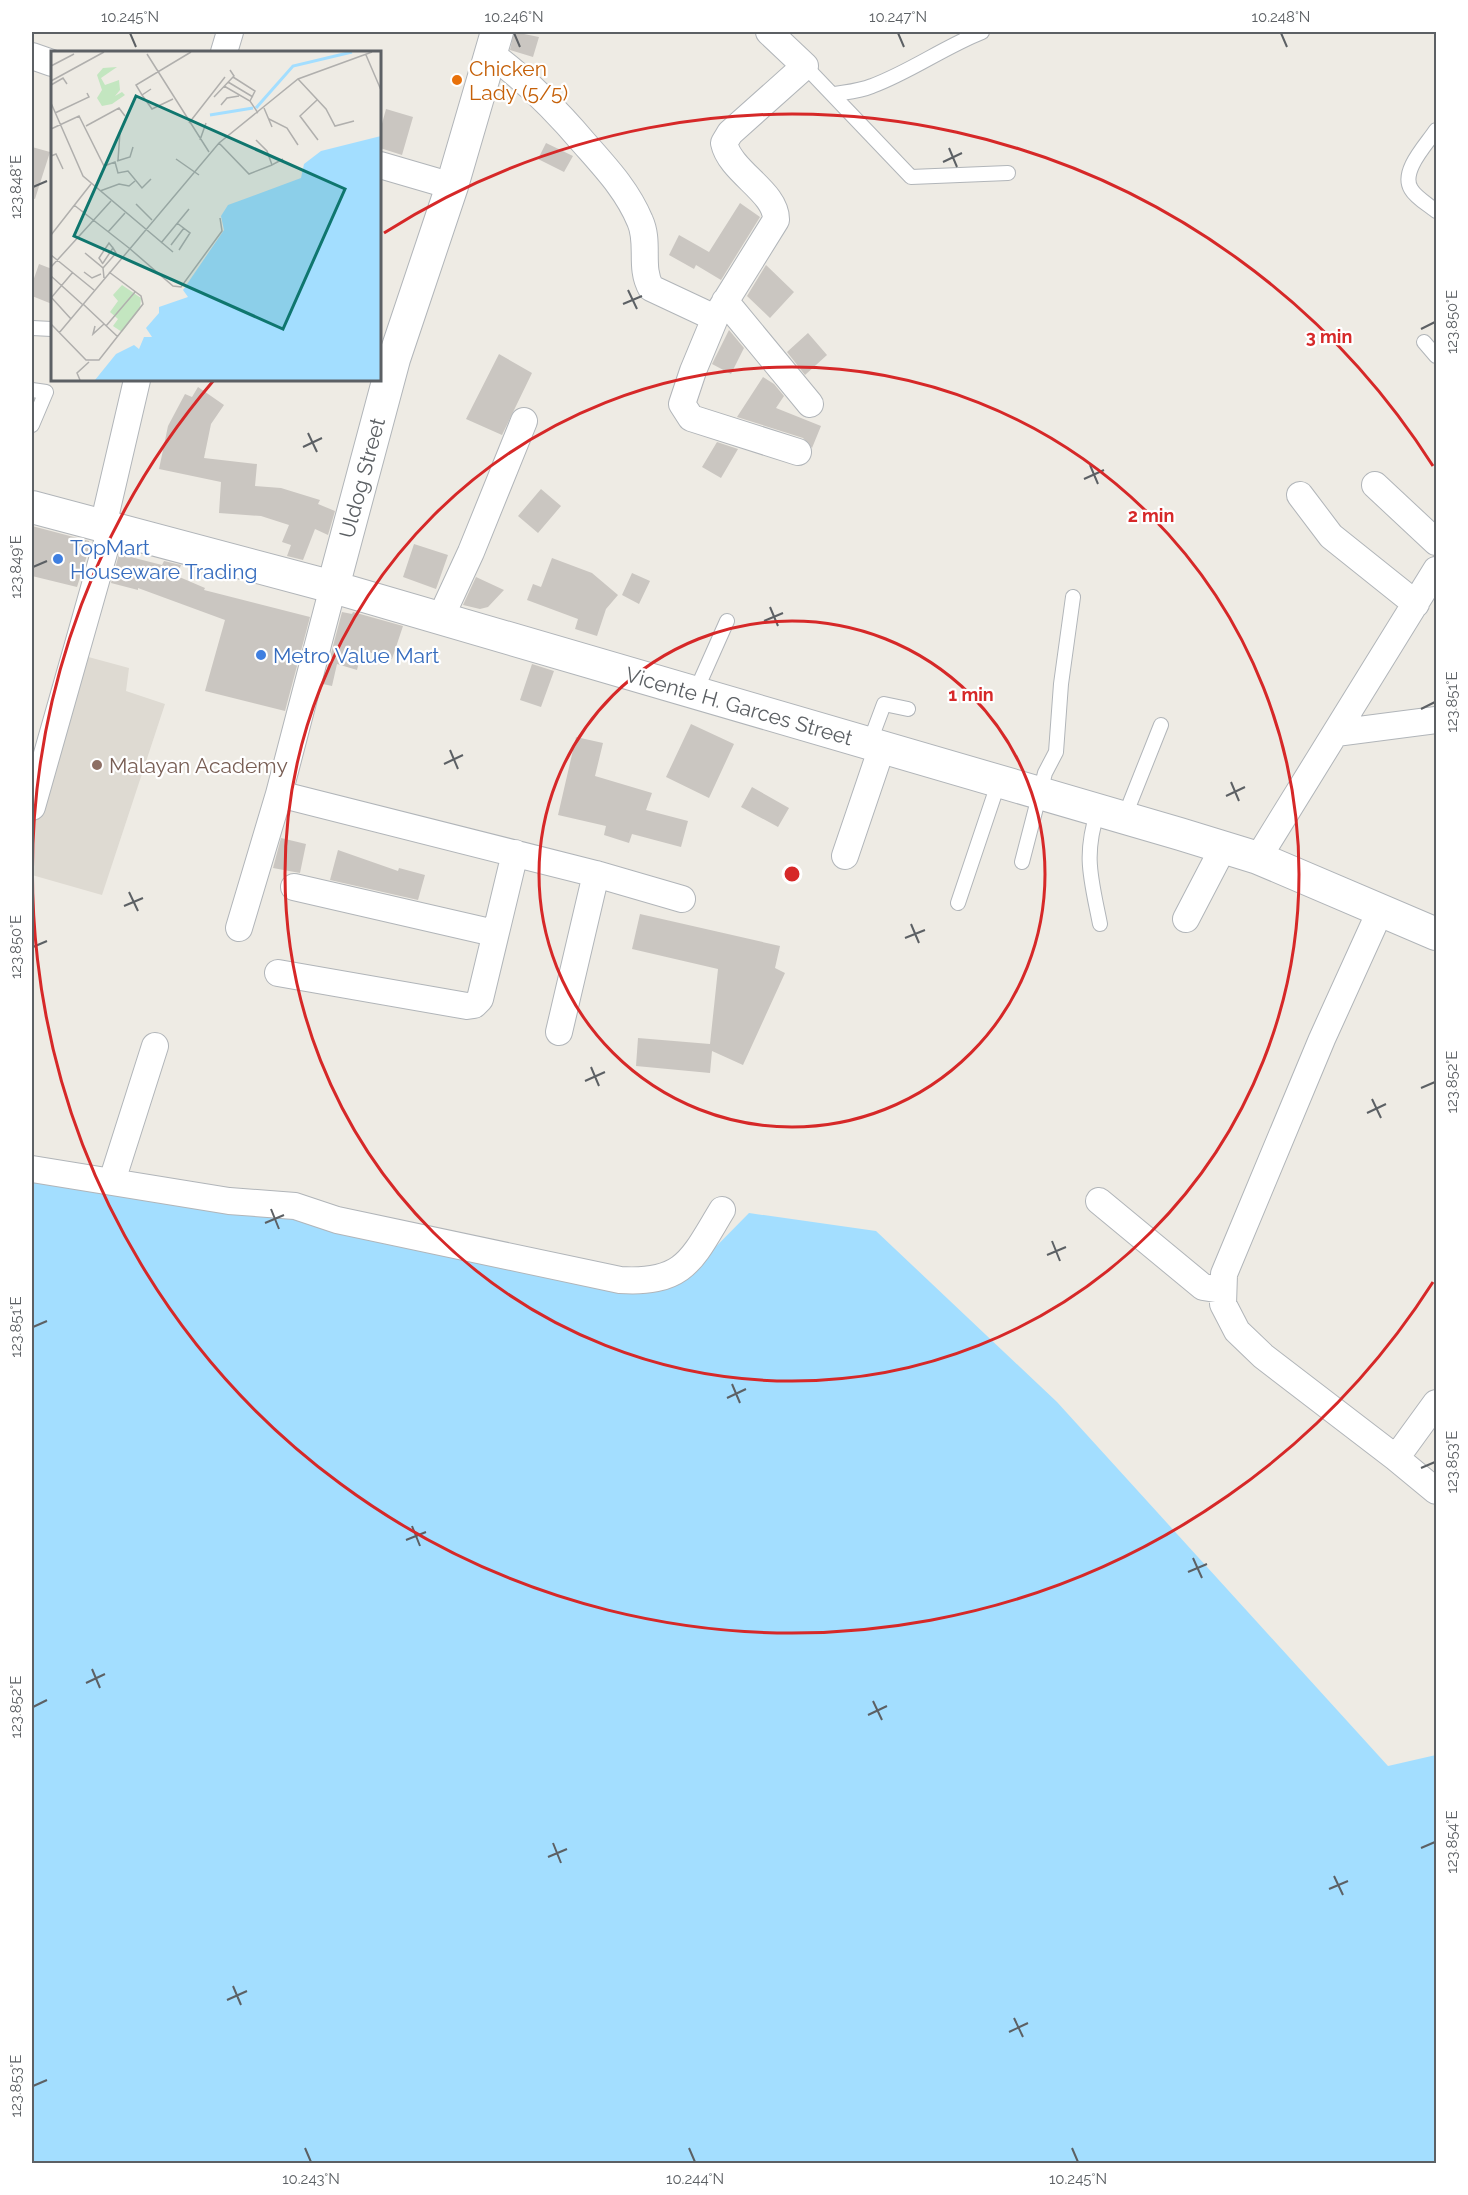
<svg xmlns="http://www.w3.org/2000/svg" width="1468" height="2195" font-family="Raleway,sans-serif">
<style>
.education{fill:#dedad2}
.water{fill:#a3deff}
.building{fill:#cac6c1}
.lines{fill:none;stroke-linecap:round;stroke-linejoin:round}
.service-casing{stroke:#b1b5b9;stroke-width:16}
.minor-casing{stroke:#b1b5b9;stroke-width:28}
.tertiary-casing{stroke:#b1b5b9;stroke-width:34}
.service{stroke:#fff;stroke-width:14}
.minor{stroke:#fff;stroke-width:26}
.tertiary{stroke:#fff;stroke-width:32}
.ticks{fill:none;stroke:#5c6064;stroke-width:2}
.ring{fill:none;stroke:#d62828;stroke-width:3}
.food-dot{fill:#e8710a;stroke:#fff;stroke-width:2}
.shop-dot{fill:#3f7fe0;stroke:#fff;stroke-width:2}
.education-dot{fill:#8d6e63;stroke:#fff;stroke-width:2}
.labels{text-anchor:middle;dominant-baseline:central;stroke-width:4.5;stroke-linejoin:round;paint-order:stroke}
.food-label{font-size:21px;fill:#c56008;stroke:#fff;text-anchor:start}
.street-label{font-size:21px;fill:#5c6064;stroke:#fff}
.shop-label{font-size:21px;fill:#366cbe;stroke:#fff;text-anchor:start}
.education-label{font-size:21px;fill:#785e54;stroke:#fff;text-anchor:start}
.inset-river{fill:none;stroke:#a3deff;stroke-width:3}
.inset-road{fill:none;stroke:#b0afad;stroke-width:1.5}
.view{fill:#0f766e;fill-opacity:0.15;stroke:#0f766e;stroke-width:3}
.inset-edge{fill:none;stroke:#5c6064;stroke-width:3}
.centre{fill:#d62828;stroke:#fff;stroke-width:3}
.ring-label{font-size:18px;text-anchor:middle;font-weight:bold;fill:#d62828;stroke:#fff;stroke-width:4.5;stroke-linejoin:round;paint-order:stroke}
.neatline{fill:none;stroke:#5c6064;stroke-width:2}
.ticks-label{font-size:15px;text-anchor:middle;fill:#5c6064}
</style>
<rect width="100%" height="100%" fill="#eeebe4"/>
<path class="education" d="M81 655 129 668 126 691 165 704 102 895 32 875V825Z"/>
<path class="water" d="M32 1175 303 1212 427 1248 689 1274 749 1213 876 1231 1057 1402 1388 1766 1436 1755V2163L32 2164Z"/>
<path class="building" d="M514 32 539 37 533 57 510 50Z
M386 109 413 117 402 155 380 148V131Z
M546 143 573 156 564 172 538 159Z
M32 147 50 152 35 199 32 198Z
M740 203 760 217 721 280 696 265 694 269 669 255 679 235 709 252Z
M39 264 52 269V304L32 296V284Z
M766 265 794 292 770 318 747 296Z
M729 330 744 348 731 374 712 364Z
M808 333 827 355 805 375 787 352Z
M499 354 532 373 502 435 466 419Z
M763 377 774 384 784 396 776 408 821 426 812 448 803 438 737 417Z
M198 387 224 405 211 424 204 458 257 464 255 486 281 488 320 500 318 504 335 511 328 535 315 529 303 560 287 556 291 545 282 542 289 525 261 516 219 513 221 482 159 469 168 426 185 394 192 397Z
M717 442 738 449 721 478 702 467Z
M541 489 561 506 538 533 518 516Z
M32 526 89 541 90 546 77 587 32 576Z
M414 544 448 555 436 589 403 577Z
M119 554 162 565 164 561 181 565 177 576 205 588 204 590 310 617 285 711 205 691 225 620 138 588V590L111 583Z
M552 558 592 573 618 595 606 609 597 636 575 629 578 619 527 600 533 584 541 587Z
M632 573 650 581 639 604 622 595Z
M476 577 504 590 488 607 480 609 463 605Z
M342 612 352 614 353 612 403 626 392 659 362 650 357 670 337 664 332 686 323 684Z
M532 664 554 671 541 707 520 700Z
M691 724 734 744 709 798 666 777Z
M576 737 603 743 595 776 652 793 646 810 688 821 681 847 632 834 629 843 604 835 606 826 558 815Z
M752 787 789 808 778 827 741 807Z
M281 838 306 844 300 873 273 868Z
M338 850 398 871 399 868 425 875 418 900 330 880Z
M640 914 780 946 775 968 785 973 743 1065 712 1051 710 1073 636 1066 638 1038 710 1044 718 969 632 949Z"/>
<g class="lines">
<g class="service-casing">
<path id="service" d="M805 66 911 177 1008 173
M835 94C847 92 860 91 872 86 910 72 944 47 982 32
M1436 130C1427 144 1400 171 1411 189 1416 198 1429 205 1436 211
M32 328 52 329
M1424 342 1436 356
M32 390 46 392 32 425
M695 693 727 621
M869 744 884 704 908 709
M1098 810C1083 856 1091 878 1100 924
M1124 818 1161 725
M1022 862 1045 773 1056 752 1061 684 1073 597
M958 903 999 781"/>
</g>
<g class="minor-casing">
<path id="minor" d="M769 32 805 66 730 133 724 143C730 172 777 192 776 220L715 318 693 371 682 404 691 418 798 452
M224 52 230 32
M491 54C526 80 555 109 584 143 606 168 627 190 640 221 650 243 639 267 651 288L715 318
M32 56 52 63
M380 165 452 186
M725 301 810 404
M1375 485 1436 542
M1300 495 1331 536 1416 604
M103 526 137 380
M440 619 471 552 524 421
M1336 733 1436 720
M279 794 596 874 682 899
M32 807 111 528
M845 856 882 747
M1258 858 1436 570
M294 887 494 933
M1381 909 1322 1039 1224 1274 1223 1304 1237 1331 1263 1356 1396 1458
M1186 919 1223 848
M239 928 279 794 333 587
M278 973 467 1006 474 1005 480 999 515 853
M559 1032 596 874
M32 1169 229 1201 295 1206 337 1220 620 1280C685 1284 692 1259 722 1210
M112 1181 155 1046
M1099 1201 1203 1287 1222 1290
M1436 1403 1396 1458 1436 1491"/>
</g>
<g class="tertiary-casing">
<path id="tertiary" d="M32 507 333 587 1180 834 1258 858 1436 934
M333 587 394 359 452 186 497 32"/>
</g>
<use href="#service" class="service"/>
<use href="#minor" class="minor"/>
<use href="#tertiary" class="tertiary"/>
</g>
<path class="ticks" d="M130 33 136 47M514 33 520 47M898 33 904 47M1281 33 1287 47M949 148 957 167M943 162 962 153M33 187 47 181M628 290 637 309M623 304 642 296M1421 329 1435 322M308 433 317 452M303 447 322 438M1090 465 1098 484M1084 479 1104 470M33 567 47 561M770 607 778 626M764 621 783 613M1421 709 1435 702M450 750 458 769M444 764 463 755M1231 782 1239 801M1226 796 1245 787M129 892 138 911M124 906 143 898M911 924 919 943M905 938 925 930M33 947 47 941M591 1067 599 1086M585 1081 605 1072M1421 1088 1435 1082M1372 1099 1381 1118M1367 1113 1386 1104M271 1209 279 1229M265 1223 284 1215M1052 1241 1060 1261M1047 1255 1066 1247M33 1327 47 1321M732 1384 740 1403M727 1398 746 1389M1421 1468 1435 1462M412 1526 420 1546M406 1540 426 1532M1193 1558 1202 1578M1188 1572 1207 1564M92 1669 100 1688M86 1683 105 1674M873 1701 882 1720M33 1707 47 1700M868 1715 887 1706M553 1843 561 1863M1421 1848 1435 1842M548 1857 567 1849M1334 1876 1343 1895M1329 1889 1348 1881M233 1986 241 2005M227 2000 247 1991M1014 2018 1023 2037M1009 2032 1028 2023M33 2086 47 2080M305 2148 311 2162M689 2148 695 2162M1072 2148 1078 2162"/>
<g class="ring">
<circle cx="792" cy="874" r="253"/>
<circle cx="792" cy="874" r="507"/>
<path d="M1433 1282A760 760 0 1 1 214 380M384 233A760 760 0 0 1 1433 466"/>
</g>
<circle class="food-dot" cx="457" cy="80" r="6"/>
<g class="shop-dot">
<circle cx="58" cy="559" r="6"/>
<circle cx="261" cy="655" r="6"/>
</g>
<circle class="education-dot" cx="97" cy="765" r="6"/>
<g class="labels">
<g class="food-label">
<text x="469" y="68">Chicken<tspan x="469" dy="24">Lady (5/5)</tspan></text>
</g>
<g class="street-label">
<text transform="translate(362 478) rotate(-75)">Uldog Street</text>
<text transform="translate(739 706) rotate(16)">Vicente H. Garces Street</text>
</g>
<g class="shop-label">
<text x="70" y="547">TopMart<tspan x="70" dy="24">Houseware Trading</tspan></text>
<text x="273" y="655">Metro Value Mart</text>
</g>
<g class="education-label">
<text x="109" y="765">Malayan Academy</text>
</g>
</g>
<g transform="translate(51 51)">
<rect width="330" height="330" fill="#eeebe4"/>
<path d="M66 16 50 27 54 34 68 29 69 39 64 45 71 41 74 44 61 53 51 55 46 47 51 39 46 24 52 17ZM71 234 90 247 89 258 71 281 62 275 67 268 59 261 67 250 62 244Z" fill="#c3e6c0"/>
<path d="M330 85V329H44L65 303 83 294 88 298 93 286H101L95 277 108 262V256L137 246 132 239 173 179 170 165 177 154 250 127 253 113 270 100Z" fill="#a3deff"/>
<path class="inset-river" d="M205 57 242 15 301 1M159 64 202 57"/>
<path class="inset-road" d="M96 3 158 101M315 4 330 39M0 15 23 3M182 26 204 40 199 50M247 28 275 58 284 75 303 70M0 30 53 1M177 31 202 46M0 34 12 27 16 33M173 35 199 50 207 62M100 38 91 44 85 34 140 1M91 44 101 58 122 48M163 46 183 25 179 19M266 49 249 65 267 89M0 52 32 125 122 201M170 54 176 47 188 45M213 57 221 76M4 62 38 46 36 42M218 68 236 77 247 94M138 72 174 26M35 75 68 57 74 65M0 78 28 65 53 115 64 111 67 122 77 120 91 137 100 128M149 89 155 72M205 89 216 100 221 114 232 108M168 92 198 123 221 114M0 105 5 103 12 118M125 108 148 124M67 109 69 81M66 110 79 106 82 96M49 140 68 133 78 135 84 130M85 153 101 169M23 154 78 197M126 172 139 182 128 199M57 181 74 162M0 184 40 133M110 192 138 158M120 194 133 177M78 197 122 235 130 236 171 180 169 167M34 202 52 217 53 227M0 204 43 239M52 212 62 197 65 202 52 217M52 213 48 207 58 192 62 197M0 216 60 150M33 221 41 227 50 223M0 225 32 254M0 246 20 268M0 247 22 221M32 253 67 286M0 273 35 309H48L92 253 90 245 58 221M44 275 42 283 53 273M55 275 84 241M8 282 168 92 247 28 321 1M29 329 26 322 38 311"/>
<path class="view" d="M85 45 294 138 232 278 23 185Z"/>
<rect width="330" height="330" class="inset-edge"/>
</g>
<circle cx="792" cy="874" r="9" class="centre"/>
<g class="ring-label">
<text x="1329" y="343">3 min</text>
<text x="1151" y="522">2 min</text>
<text x="971" y="701">1 min</text>
</g>
<rect width="1468" height="2195" fill="none" stroke="#ffffff" stroke-width="66"/>
<rect x="33" y="33" width="1402" height="2129" class="neatline"/>
<g class="ticks-label">
<text x="130" y="22">10.245°N</text>
<text x="514" y="22">10.246°N</text>
<text x="898" y="22">10.247°N</text>
<text x="1281" y="22">10.248°N</text>
<text transform="translate(16 187) rotate(-90)" y="5">123.848°E</text>
<text transform="translate(1452 322) rotate(-90)" y="5">123.850°E</text>
<text transform="translate(16 567) rotate(-90)" y="5">123.849°E</text>
<text transform="translate(1452 702) rotate(-90)" y="5">123.851°E</text>
<text transform="translate(16 947) rotate(-90)" y="5">123.850°E</text>
<text transform="translate(1452 1082) rotate(-90)" y="5">123.852°E</text>
<text transform="translate(16 1327) rotate(-90)" y="5">123.851°E</text>
<text transform="translate(1452 1462) rotate(-90)" y="5">123.853°E</text>
<text transform="translate(16 1707) rotate(-90)" y="5">123.852°E</text>
<text transform="translate(1452 1842) rotate(-90)" y="5">123.854°E</text>
<text transform="translate(16 2086) rotate(-90)" y="5">123.853°E</text>
<text x="311" y="2184">10.243°N</text>
<text x="695" y="2184">10.244°N</text>
<text x="1078" y="2184">10.245°N</text>
</g>
</svg>
